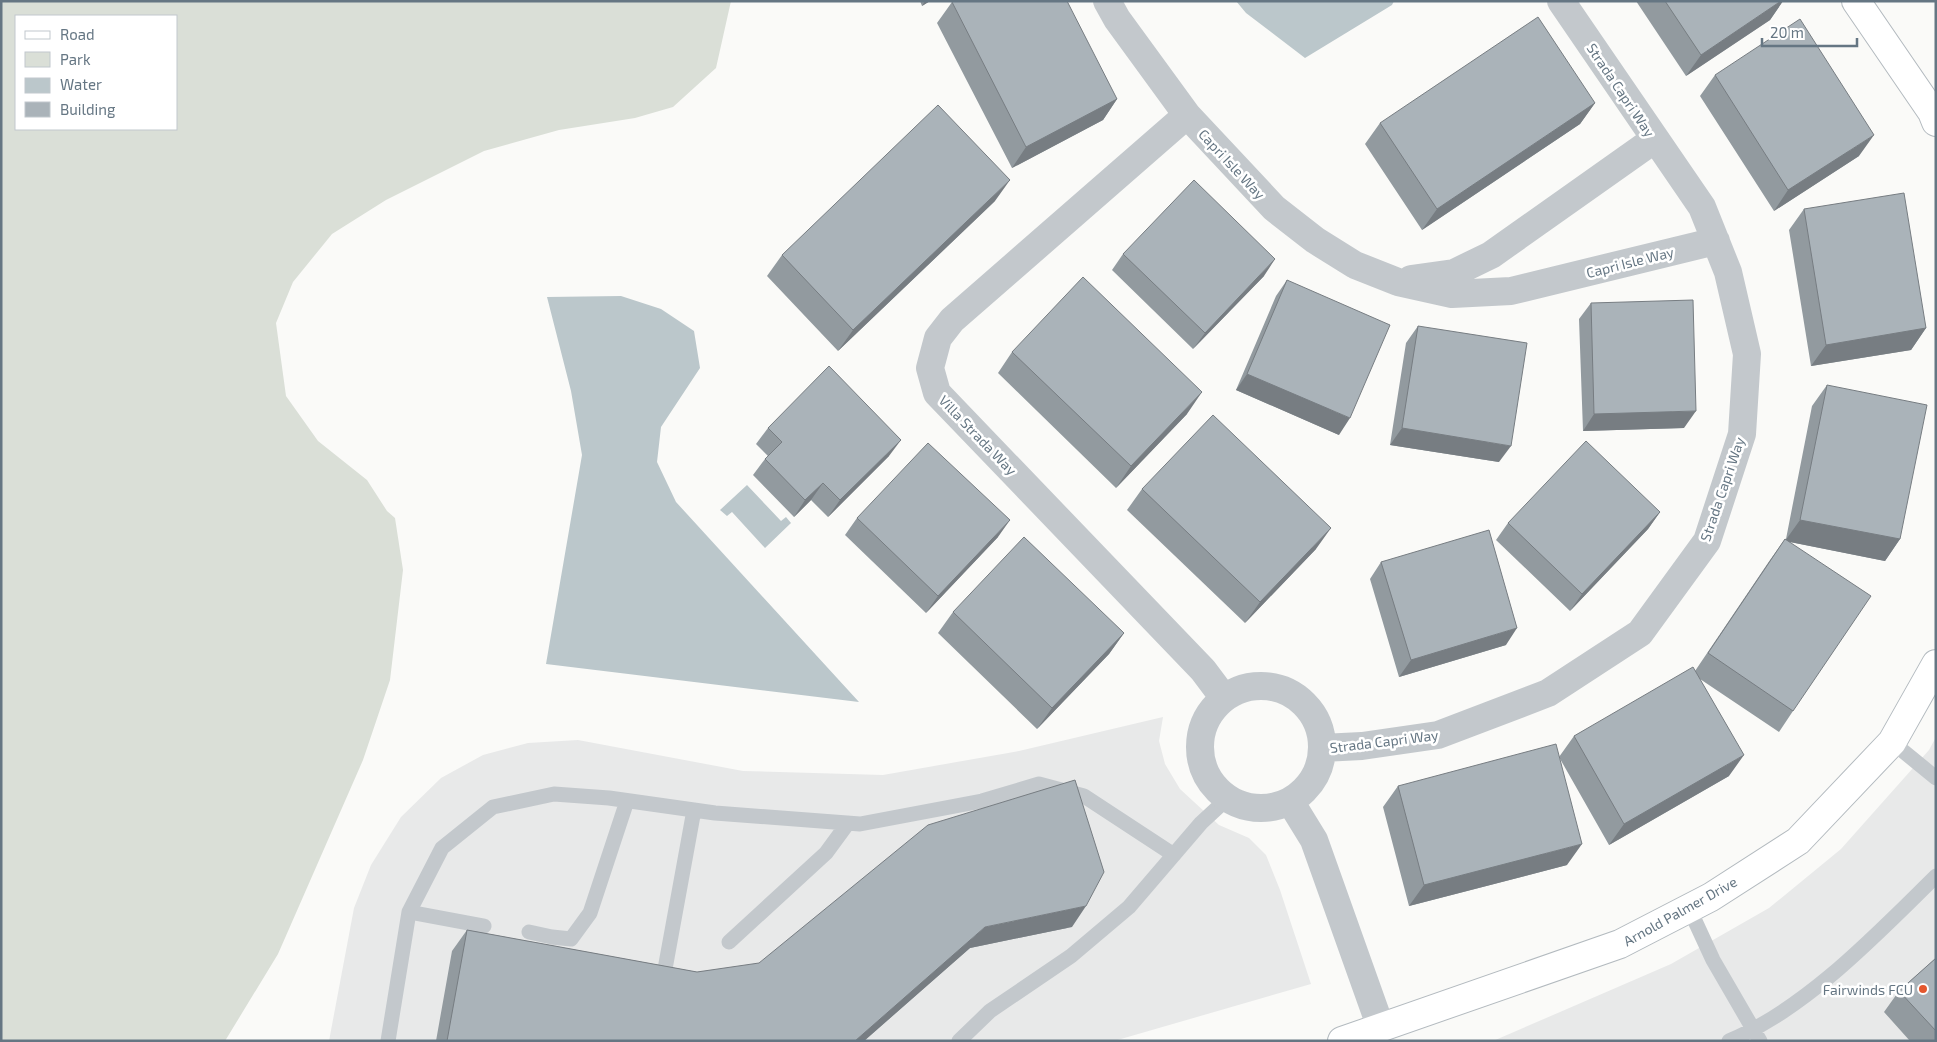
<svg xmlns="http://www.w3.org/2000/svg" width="1937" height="1042" font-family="'Exo 2',sans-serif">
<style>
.built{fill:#e8e9e9}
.green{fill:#dadfd7;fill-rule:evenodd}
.water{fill:#bbc7cb}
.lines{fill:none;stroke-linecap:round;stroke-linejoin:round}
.secondary-casing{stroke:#b3babf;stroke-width:30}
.lane{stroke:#c3c8cc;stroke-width:15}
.street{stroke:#c3c8cc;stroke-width:28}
.secondary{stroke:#fff;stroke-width:28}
.wall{fill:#929a9f}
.shaded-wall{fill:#777d82}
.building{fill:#aab3b9;stroke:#777d82}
.poi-dot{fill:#e4572e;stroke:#fff;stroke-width:2}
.labels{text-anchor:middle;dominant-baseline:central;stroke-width:5;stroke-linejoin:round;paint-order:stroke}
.street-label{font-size:14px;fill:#657683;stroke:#fff}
.poi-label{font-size:14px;fill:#657683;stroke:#fff;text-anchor:end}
</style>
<rect width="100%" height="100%" fill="#fafaf8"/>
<path class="built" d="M1163 717 1159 741 1165 764 1180 789 1219 825 1249 838 1266 855 1280 890 1311 984 1114 1041H329L354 908 371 865 401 817 441 778 483 755 528 743 578 740 743 771 883 775 1019 751Z
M1936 737V1041H1493L1671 964 1769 908 1841 849 1929 750Z"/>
<path class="green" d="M1 1H731L716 68 673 107 635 118 559 130 484 151 386 200 332 234 293 282 276 323 286 396 318 441 367 480 387 511 395 518 403 570 390 680 363 760 278 954 225 1041H1ZM16 16H176V129H16Z"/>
<path class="water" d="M1236 1H1394L1392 5 1305 58 1246 13Z
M621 296 661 309 694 331 700 368 661 427 657 462 676 502 859 702 546 664 582 455 571 391 547 297Z
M747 485 781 521 786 517 791 523 765 548 732 512 727 516 720 510Z"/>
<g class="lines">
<g class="secondary-casing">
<path id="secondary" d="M1856 1 1932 112 1936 122
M1342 1041 1620 944 1711 897 1798 841 1892 742 1936 664"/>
</g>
<path class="lane" d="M1892 742 1936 778
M1689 908 1713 960 1760 1041
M409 912 484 926
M529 932 552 937 571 939 590 913 627 801
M729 942 826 853 848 823
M665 969 694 810
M388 1041 409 912 442 848 493 807 554 794 609 798 715 813 860 824 982 801 1039 784 1084 796 1174 855
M959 1041 990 1011 1071 956 1129 907 1201 823 1228 798
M1729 1041C1807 1008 1876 935 1936 876"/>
<path class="street" d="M1107 1 1117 19 1187 115 1274 208 1315 240 1355 265 1398 282 1452 294 1511 291 1716 241
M1187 115 952 320 938 338 930 368 937 393 1203 670 1224 698
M1411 279 1454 273 1491 255 1655 139
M1200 747a61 61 0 1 1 122 0a61 61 0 1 1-122 0Z
M1322 748 1362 746 1438 735 1548 693 1640 633 1707 541 1742 434 1747 354 1728 272 1702 207 1561 1
M1290 801 1314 840 1381 1028"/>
<use href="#secondary" class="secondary"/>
</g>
<path class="wall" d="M920 1H930L922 6Z
M1636 1H1783L1770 20 1686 76Z
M952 2 1117 99 1103 120 1012 168 937 23Z
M1715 75 1859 156 1774 211 1700 96Z
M1595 103 1580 124 1422 230 1365 144 1380 123Z
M995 201 838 351 767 276 782 255Z
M1804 209 1926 328 1911 350 1811 366 1789 230Z
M1123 254 1264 276 1193 349 1112 270Z
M1287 280 1339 435 1236 390 1276 296Z
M1591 303 1684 428 1583 431 1579 319Z
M1418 326 1499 462 1390 445 1406 343Z
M1012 352 1187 414 1116 488 998 373Z
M1827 385 1900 539 1885 561 1790 542 1793 711 1779 732 1700 679 1729 776 1609 845 1559 757 1574 736 1695 671 1770 560 1785 539H1786L1812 406Z
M768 428 889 456 828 517 811 500 794 517 753 475 765 459 768 456 756 444Z
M1142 489 1316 549 1245 623 1127 510Z
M1660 512 1648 529 1570 611 1496 540 1508 523Z
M857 518 998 537 926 613 845 535Z
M1381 562 1506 645 1399 677 1370 579Z
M953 612 1124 633 1109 654 1037 729 938 633Z
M1398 786 1567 865 1409 906 1383 807Z
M1072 927 970 948 864 1041H436L452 951 467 930 697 972Z
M1936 958V1041H1910L1884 1012 1899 991Z"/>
<path class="shaded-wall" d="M925 1H930L922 6Z
M1781 1H1783L1770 20 1686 76 1701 55Z
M1117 99 1103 120 1012 168 1026 147Z
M1595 103 1580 124 1422 230 1437 209Z
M1874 135 1859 156 1774 211 1788 190Z
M1010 180 995 201 838 351 853 330Z
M1275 259 1264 276 1193 349 1205 333Z
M1926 328 1911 350 1811 366 1826 345Z
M1247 374 1350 418 1339 435 1236 390Z
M1202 392 1187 414 1116 488 1131 466Z
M1696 411 1684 428 1583 431 1594 414Z
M1402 428 1511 446 1499 462 1390 445Z
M901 440 889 456 828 517 840 500Z
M823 483 811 500 794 517 805 500Z
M1660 512 1648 529 1570 611 1582 594Z
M1010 520 998 537 926 613 938 596Z
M1800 520 1900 539 1885 561 1785 541Z
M1331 528 1316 549 1245 623 1260 602Z
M1517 628 1506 645 1399 677 1411 660Z
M1124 633 1109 654 1037 729 1052 708Z
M1744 755 1729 776 1609 845 1624 824Z
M1582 844 1567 865 1409 906 1424 885Z
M1086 906 1072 927 970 948 864 1041H855L985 927Z"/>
<path class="building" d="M953 1H1067L1117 99 1026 147 952 2Z
M1665 1H1781L1701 55Z
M1538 17 1595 103 1437 209 1380 123Z
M1800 19 1874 135 1788 190 1715 75Z
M938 105 1010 180 853 330 782 255Z
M1194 180 1275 259 1205 333 1123 254Z
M1904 193 1926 328 1826 345 1804 209Z
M1083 277 1202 392 1131 466 1012 352Z
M1287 280 1390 325 1350 418 1247 374Z
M1693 300 1696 411 1594 414 1591 303Z
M1418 326 1527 343 1511 446 1402 428Z
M829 366 901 440 840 500 823 483 805 500 765 459 782 442 768 428Z
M1827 385 1927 405 1900 539 1800 520Z
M1213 415 1331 528 1260 602 1142 489Z
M1586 441 1660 512 1582 594 1508 523Z
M928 443 1010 520 938 596 857 518Z
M1489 530 1517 628 1411 660 1381 562Z
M1024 537 1124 633 1052 708 953 612Z
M1785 539 1871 596 1793 711 1708 653Z
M1693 667 1744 755 1624 824 1574 736Z
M1556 744 1582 844 1424 885 1398 786Z
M1075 780 1104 872 1086 906 985 927 855 1041H447L467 930 697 972 759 963 928 825Z
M1936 958V1031L1899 991Z"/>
<circle class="poi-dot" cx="1923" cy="989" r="5"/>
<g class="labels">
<g class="street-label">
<text transform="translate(1621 90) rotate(56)">Strada Capri Way</text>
<text transform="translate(1232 164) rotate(47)">Capri Isle Way</text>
<text transform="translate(1630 262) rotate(-14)">Capri Isle Way</text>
<text transform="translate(978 435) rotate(46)">Villa Strada Way</text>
<text transform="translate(1722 489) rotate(-71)">Strada Capri Way</text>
<text transform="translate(1384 741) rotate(-7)">Strada Capri Way</text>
<text transform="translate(1680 911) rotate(-29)">Arnold Palmer Drive</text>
</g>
<g class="poi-label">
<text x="1913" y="989">Fairwinds FCU</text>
</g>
</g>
<rect width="1937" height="1042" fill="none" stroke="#657683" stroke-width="5"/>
<rect x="15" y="15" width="162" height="115" fill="#ffffff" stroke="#c1c8cd"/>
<rect x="25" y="31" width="25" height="8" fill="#ffffff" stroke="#c1c8cd"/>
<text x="60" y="40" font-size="15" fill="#657683">Road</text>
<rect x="25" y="52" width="25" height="15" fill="#dadfd7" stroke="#c1c8cd"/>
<text x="60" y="65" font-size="15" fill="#657683">Park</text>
<rect x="25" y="78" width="25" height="15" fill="#bbc7cb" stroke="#c1c8cd"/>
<text x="60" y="90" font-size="15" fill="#657683">Water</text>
<rect x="25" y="102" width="25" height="15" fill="#aab3b9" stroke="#c1c8cd"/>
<text x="60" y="115" font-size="15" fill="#657683">Building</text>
<path d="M1762 38v8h95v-8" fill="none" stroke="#657683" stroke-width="2.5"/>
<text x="1770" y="38" font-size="15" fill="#657683" stroke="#ffffff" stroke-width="4" paint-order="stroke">20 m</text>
</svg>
